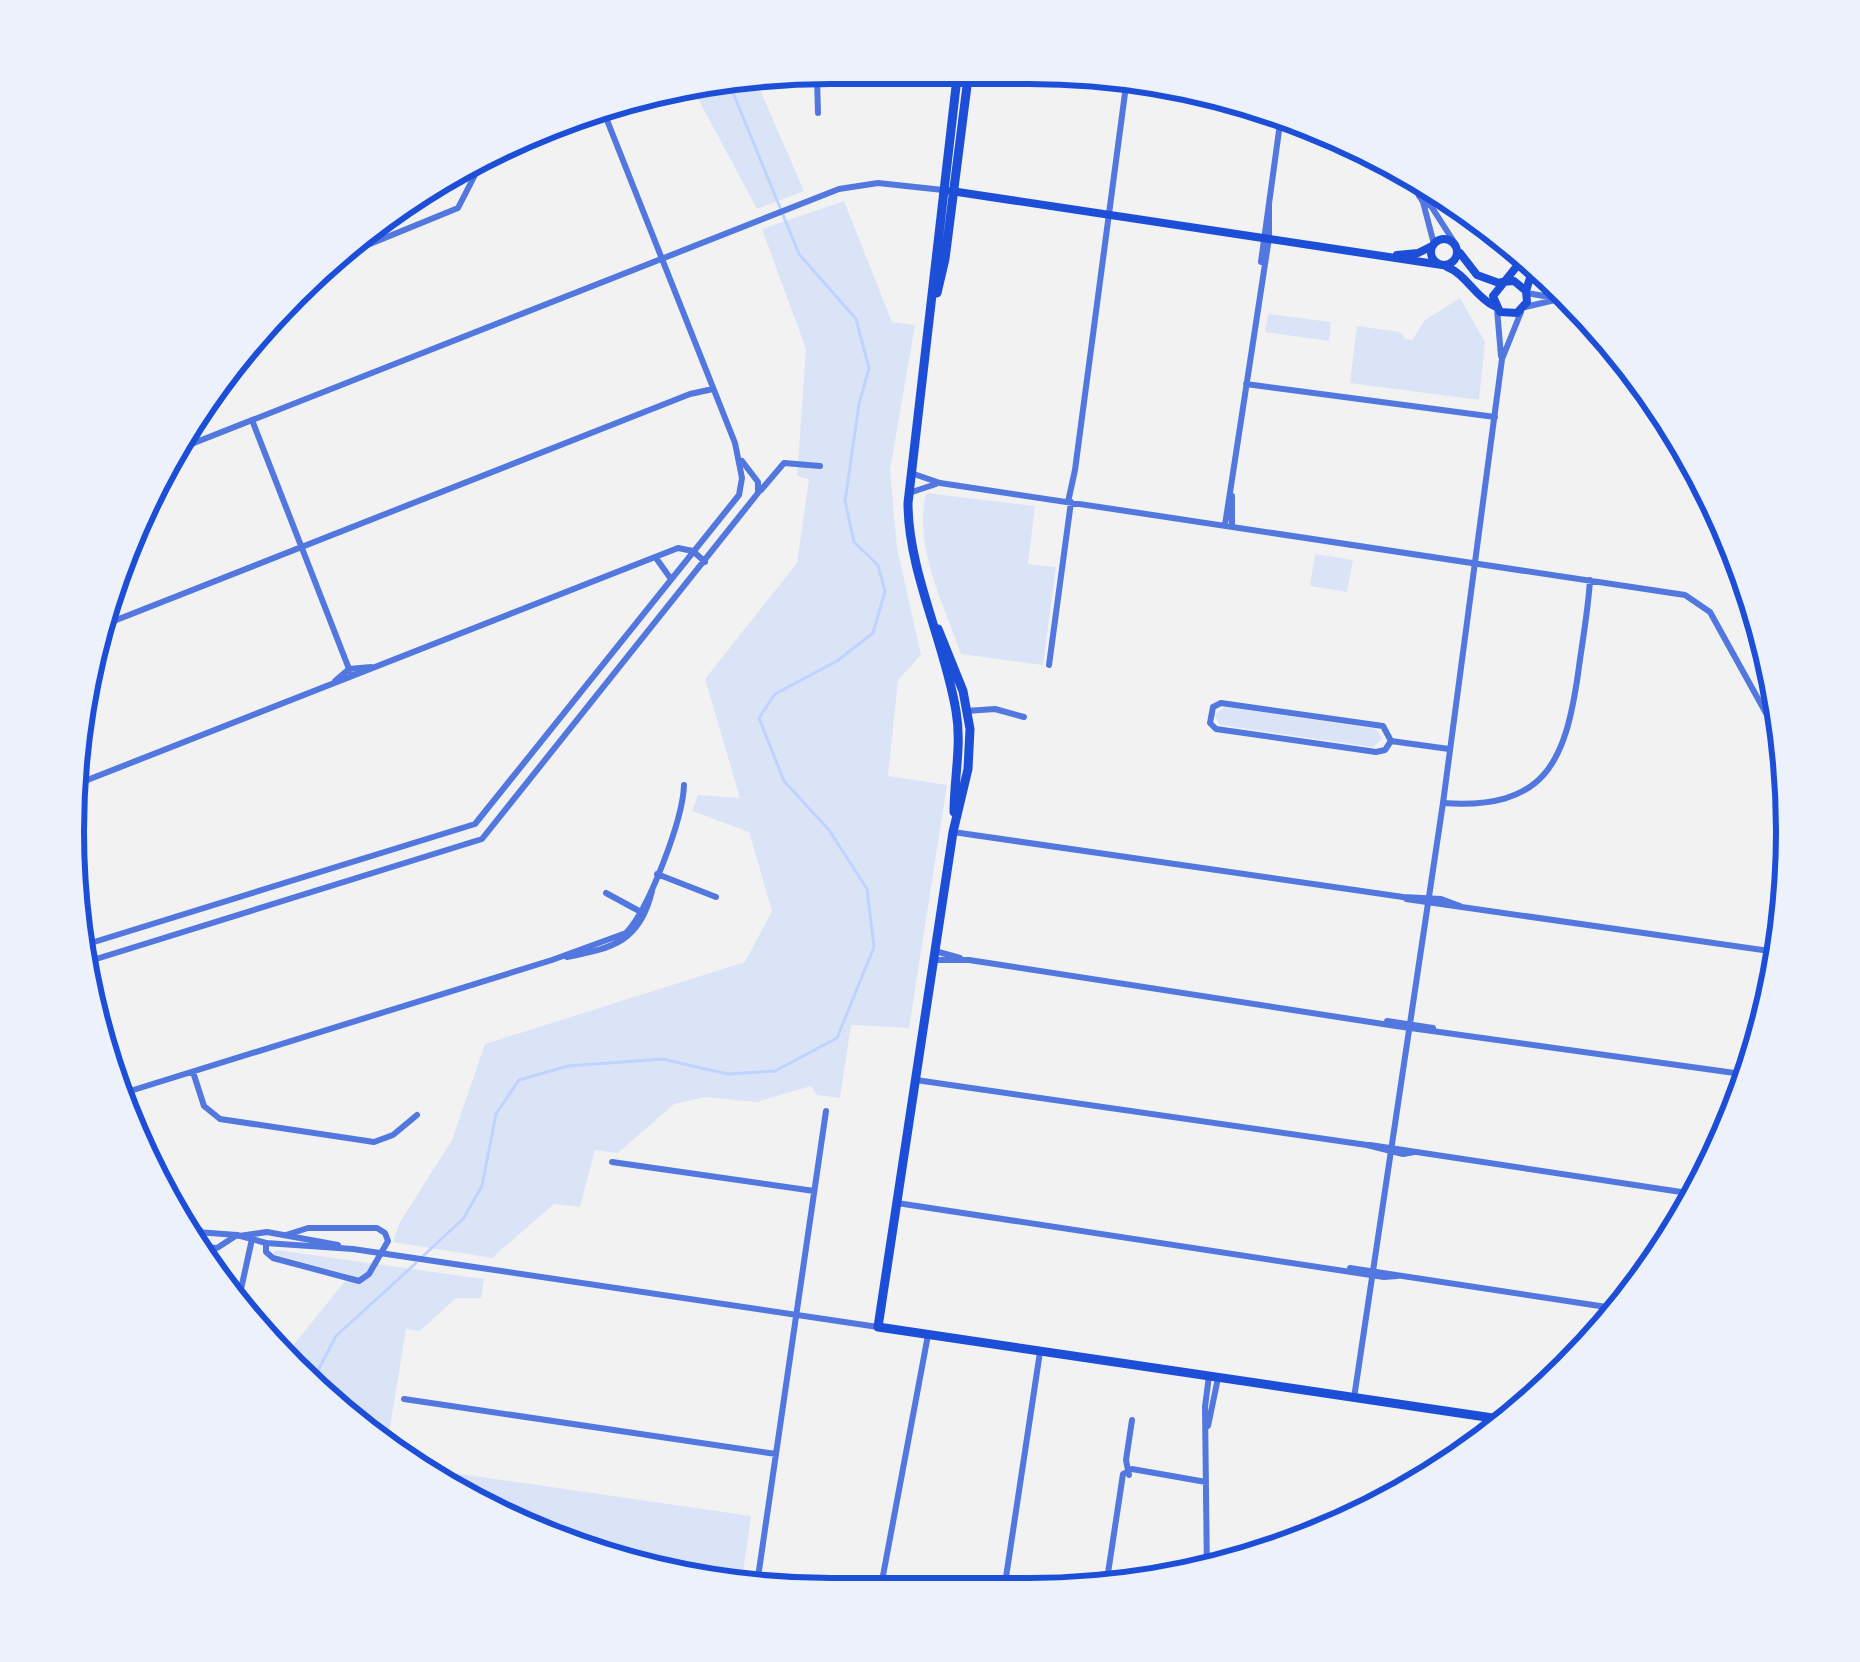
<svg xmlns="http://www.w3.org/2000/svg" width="1860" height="1662" font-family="'Source Sans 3',sans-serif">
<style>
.green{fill:#dbe4f7}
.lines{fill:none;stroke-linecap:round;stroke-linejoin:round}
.stream{stroke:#bfd3fe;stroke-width:3}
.service{stroke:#5277de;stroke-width:3}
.minor{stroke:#5277de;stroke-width:6}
.tertiary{stroke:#5277de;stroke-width:6}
.secondary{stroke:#1d4ed8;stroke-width:8}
.primary{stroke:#1d4ed8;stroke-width:9}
.rim{fill:none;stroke:#1d4ed8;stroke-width:6}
</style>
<rect width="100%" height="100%" fill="#f2f2f2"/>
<path class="green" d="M687 78H755L804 191 757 209Z
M844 201 892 322 915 325 890 470 897 548 921 655 898 680 888 776 947 785 909 1028 851 1025 840 1098 817 1095 811 1086 756 1102 705 1097 674 1104 618 1153 595 1150 580 1207 554 1204 492 1258 393 1242 400 1222 452 1140 485 1044 745 962 772 911 749 832 692 811 698 795 740 798 705 679 797 563 809 479 797 476 806 349 762 229Z
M1460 298 1485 342 1479 400 1350 383 1357 326 1400 332 1405 339 1412 340 1425 320Z
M1268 314 1331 322 1329 341 1265 332Z
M926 493 1035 506 1028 564 1056 567 1043 665 961 654C944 604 913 547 926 493Z
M1315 554 1353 560 1347 592 1310 586Z
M1225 707 1376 729 1382 739 1373 747 1220 725 1214 715Z
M276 1250 484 1279 481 1298H456L420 1331 406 1329 388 1440 282 1359 350 1275 273 1254Z
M426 1469 751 1516 741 1587 492 1520Z"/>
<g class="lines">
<path class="stream" d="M423 1256 463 1219 482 1186 496 1114 519 1080 568 1066 662 1059 728 1074 775 1071 837 1038 874 947 867 889 829 830 784 781 759 718 775 694 837 661 873 633 885 591 878 565 854 542 845 501 859 404 869 368 856 319 799 254 727 78
M312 1382 336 1336 416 1263"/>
<path class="service" d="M1617 345 1642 387 1653 392"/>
<path class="minor" d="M817 78 818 113
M477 152 602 106
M479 158 504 145
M1419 196 1436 186
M1424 202 1441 190
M1261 262 1281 116
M321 264 458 208 478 169 476 152
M1527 293 1566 300
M1525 307 1555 300
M1246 384 1495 417
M252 420 351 674
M911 473 940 483 1685 595 1710 612 1777 733
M761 490 784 463 820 466
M909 493 936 484
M1068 502 1075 470 1127 78
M1225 525 1269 238V205
M1232 525V496
M656 558 671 579
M96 628 690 394 713 389
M1049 665 1071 502
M335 681 349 669 371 667
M966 711 995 709 1024 717
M1391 741 1383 726 1221 703 1213 707 1210 723 1216 729 1376 752 1385 750 1391 741 1449 749
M67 788 678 548 693 551 705 562
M1443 803C1545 810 1565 763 1578 674 1582 643 1588 612 1590 580
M953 832 1403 897 1441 899 1460 906
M657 874 716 897
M606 893 641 912
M1406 899 1783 953
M78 947 475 824 739 495 742 478 735 443 601 105
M935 951 960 958
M567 957C614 948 640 941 652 891
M934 960H969L1396 1026 1742 1074
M80 964 482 839 758 493V482L742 461
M1387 1021 1433 1028
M193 1072 204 1106 220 1119 374 1142 393 1135 417 1115
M916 1080 1367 1145 1403 1154 1414 1152
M114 1096 552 960 626 933C649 909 683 819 684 785
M1370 1145 1701 1195
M612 1162 814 1191
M897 1203 1384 1277 1397 1276
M266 1243V1252L273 1258 359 1281 369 1274 388 1241 385 1233 377 1228H308L286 1235
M192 1246 217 1248 237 1235
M1350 1268 1613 1308
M236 1312 252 1239
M404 1399 776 1454
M1208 1426 1218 1378
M1129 1475 1126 1460 1132 1420
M1207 1576 1205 1407 1209 1376
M756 1591 826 1111
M1105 1593 1123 1474 1132 1469 1206 1482
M879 1597 928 1335
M1003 1597 1040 1352"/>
<path class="tertiary" d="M1398 160 1423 202 1434 244
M1423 202 1431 206 1456 245
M1497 309 1501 356
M166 454 839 189 878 183 943 190
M175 1220 200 1230
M183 1231 237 1235 266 1243 353 1249 878 1327
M239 1236 267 1232 338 1245
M1354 1398 1443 803 1502 359 1521 312"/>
<path class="secondary" d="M951 191 1442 265
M1431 252a13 13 0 1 1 26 0a13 13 0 1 1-26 0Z
M1460 253 1477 275 1499 283
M1397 255 1418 253 1432 246
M1447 267C1466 274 1475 297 1494 306
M1502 282 1514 281 1526 291 1527 302 1517 313 1500 312 1493 296 1521 261
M1526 291 1532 271"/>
<path class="primary" d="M937 293 945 259 968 78
M938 629 963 691 970 729 968 769 953 832 878 1327 1513 1421
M954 812C954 778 962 745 956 711 945 643 908 571 908 503L957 78"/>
</g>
<path d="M0 0H1860V1662H0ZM831 84H1029A747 747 0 0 1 1776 831V831A747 747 0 0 1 1029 1578H831A747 747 0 0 1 84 831V831A747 747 0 0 1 831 84Z" fill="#edf1fc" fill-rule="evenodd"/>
<path class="rim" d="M831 84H1029A747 747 0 0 1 1776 831V831A747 747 0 0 1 1029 1578H831A747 747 0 0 1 84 831V831A747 747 0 0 1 831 84Z"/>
</svg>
